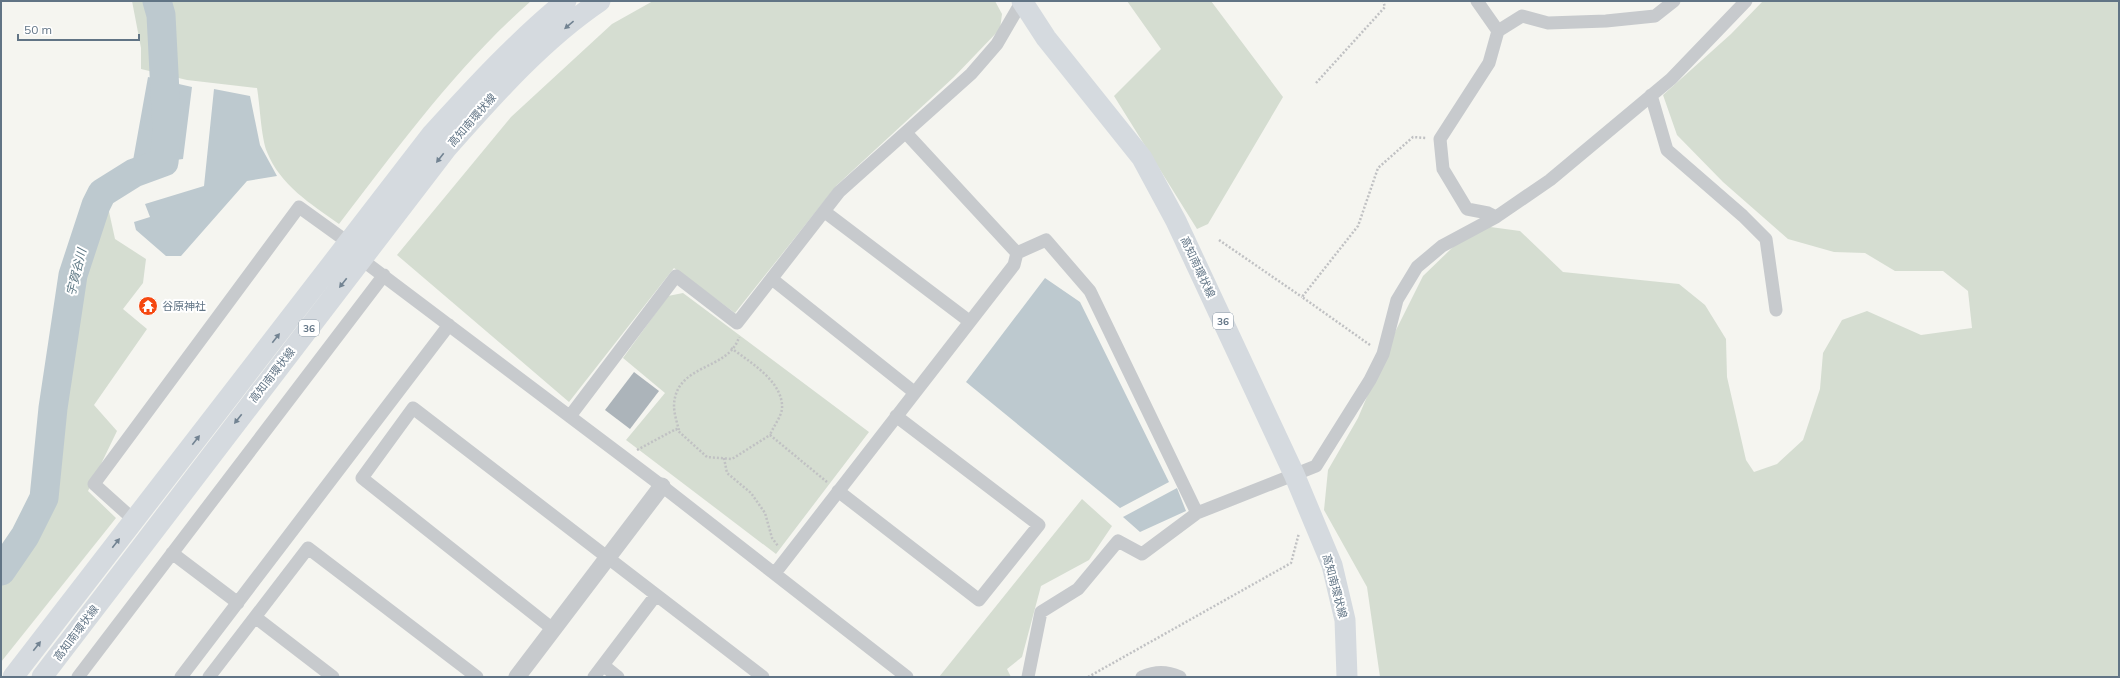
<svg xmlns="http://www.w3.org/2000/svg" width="2120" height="678" font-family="Mulish,'Noto Sans JP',sans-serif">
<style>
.green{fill:#d5ddd1}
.water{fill:#bdc9cf}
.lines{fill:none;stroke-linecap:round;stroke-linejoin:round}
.river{stroke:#bdc9cf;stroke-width:29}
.building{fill:#acb4ba}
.path{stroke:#c0c1c3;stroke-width:2.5;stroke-dasharray:2 2;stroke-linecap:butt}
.minor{stroke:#c7cacd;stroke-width:13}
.tertiary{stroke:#c7cacd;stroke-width:17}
.primary{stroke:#d5dadf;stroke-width:21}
.oneway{fill:#728392}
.labels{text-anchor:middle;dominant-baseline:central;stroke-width:4;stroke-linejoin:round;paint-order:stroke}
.shield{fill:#fff;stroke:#909eaa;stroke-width:1}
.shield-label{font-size:10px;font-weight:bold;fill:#617485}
.street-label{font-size:11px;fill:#617485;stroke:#fff}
.poi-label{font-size:11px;fill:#617485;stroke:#fff;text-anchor:start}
.water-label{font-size:12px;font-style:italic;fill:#5c7783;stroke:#fff}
</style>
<rect width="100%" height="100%" fill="#f5f5f0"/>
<path class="green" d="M132 1H531C457 66 399 146 339 224 311 204 280 185 267 152 261 137 260 105 257 88L187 80 141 69V48Z
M653 1H995L1002 14 1000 29 954 77 837 185 735 313 674 268 569 402 397 255 511 117 612 24Z
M1127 1H1211L1283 97 1208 224 1197 229 1114 96 1161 49Z
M1763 1H2119V677H1380L1367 587 1324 510 1328 470 1358 418 1390 342 1423 276 1453 247 1483 226 1520 231 1563 272 1679 284 1705 305 1726 339 1727 377 1746 460 1754 472 1777 464 1803 440 1820 389 1823 353 1842 320 1867 311 1921 335 1972 328 1968 291 1943 271H1895L1865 253 1834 252 1788 239 1723 182 1677 135 1663 95 1731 34Z
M108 207 115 239 146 259 143 283 123 309 147 329 94 405 117 431 88 491 116 518 1 662V582L20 558 50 499 59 400 79 286 100 213Z
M683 293 869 432 776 554 626 440 665 393 623 358 668 296Z
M1082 499 1112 526 1089 560 1041 586 1022 657 1007 669 1011 677H939Z"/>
<path class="water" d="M148 77 192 87 183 159 132 166Z
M214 89 250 96 260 145 277 176 247 181 181 256H166L136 230 134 222 150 217 145 204 204 186Z
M1045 278 1080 302 1169 482 1120 508 966 382Z
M1177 488 1186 511 1140 532 1123 517Z"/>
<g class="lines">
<path class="river" d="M1 571 25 536 44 498 53 408 73 275 96 205 102 193 134 173 164 162 167 131 161 15 157 1"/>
</g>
<path class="building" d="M634 372 659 391 630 429 605 410Z"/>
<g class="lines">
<path class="path" d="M1316 83 1385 7 1383 1
M1219 240 1302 297
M1370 345 1302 297 1358 226 1378 168 1413 137 1426 138
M731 348C750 362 784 382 782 409 781 417 773 427 770 435
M679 430C677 423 674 413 674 406 675 363 729 371 739 337
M637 450 676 429 707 457 732 459 770 435 827 482
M724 458 727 473 751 493 765 513 772 538 778 546
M1088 677 1291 563 1299 533"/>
<path class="minor" d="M1477 1 1498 31 1489 63 1440 139 1443 169 1467 209 1488 213 1496 217
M1498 31 1522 16 1548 23 1606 21 1655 16 1674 1
M1651 95 1667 150 1743 216 1766 239 1776 310
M825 212 969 321
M1017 253 1046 240 1090 291 1197 513 1316 466 1370 380 1383 354 1397 300 1417 267 1442 246 1496 217 1550 180 1671 79 1746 1
M361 259 662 486 907 677
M772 279 914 392
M570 416 676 276 737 323 839 192 971 74 997 44 1022 1
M838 491 979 600 1039 525 896 416
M134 520 94 484 299 207 349 243
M172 553 238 603
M775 573 1014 265 1017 253 906 133
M255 617 333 677
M554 630 362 478 413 408 763 677
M603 665 618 677
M78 677 384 275
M181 677 449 325
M209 677 308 548 477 677
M594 677 656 595
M1028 677 1041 612 1078 589 1118 541 1142 554 1197 513
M1142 677C1156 671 1166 671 1180 677"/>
<path class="tertiary" d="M517 677 662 486"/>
<path class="primary" d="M1022 1 1046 38 1142 158 1176 221 1294 474 1332 565 1345 620 1347 677
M13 677 432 134C475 87 517 41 566 1
M42 677 446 149C493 96 541 41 600 1"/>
</g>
<defs><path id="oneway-solid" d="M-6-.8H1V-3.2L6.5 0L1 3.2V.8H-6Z"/></defs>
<g class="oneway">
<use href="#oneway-solid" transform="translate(569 25) rotate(140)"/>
<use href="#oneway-solid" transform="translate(440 158) rotate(128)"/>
<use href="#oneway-solid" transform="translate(343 283) rotate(128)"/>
<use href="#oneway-solid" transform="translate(276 338) rotate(-52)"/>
<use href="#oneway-solid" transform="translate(238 419) rotate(128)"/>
<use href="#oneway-solid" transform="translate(196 440) rotate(-52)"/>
<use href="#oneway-solid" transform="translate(116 543) rotate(-52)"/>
<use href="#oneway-solid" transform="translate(37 646) rotate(-52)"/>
</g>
<defs>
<g id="temple-disc" transform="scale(1)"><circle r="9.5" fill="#f54810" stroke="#fff"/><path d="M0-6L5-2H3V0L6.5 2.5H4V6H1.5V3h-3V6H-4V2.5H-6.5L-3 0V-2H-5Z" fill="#fff"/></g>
</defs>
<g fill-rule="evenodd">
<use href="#temple-disc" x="148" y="306"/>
</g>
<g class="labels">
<g class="shield">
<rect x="1213" y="313" width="20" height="16" rx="3"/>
<rect x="299" y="320" width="20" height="16" rx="3"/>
</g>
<g class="shield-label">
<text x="1223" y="321">36</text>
<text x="309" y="328">36</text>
</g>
<g class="street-label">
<text transform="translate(472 120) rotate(-49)">高知南環状線</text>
<text transform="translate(1198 267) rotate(65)">高知南環状線</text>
<text transform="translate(272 375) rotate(-52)">高知南環状線</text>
<text transform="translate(1335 586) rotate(75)">高知南環状線</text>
<text transform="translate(76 633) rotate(-53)">高知南環状線</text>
</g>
<g class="poi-label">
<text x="162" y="306">谷原神社</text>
</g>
<g class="water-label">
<text transform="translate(76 272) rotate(-76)">宇賀谷川</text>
</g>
</g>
<rect width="2120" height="678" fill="none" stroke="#617485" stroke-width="4"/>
<path d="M18 34v6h121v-6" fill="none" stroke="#617485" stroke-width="2"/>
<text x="24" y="34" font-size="12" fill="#617485" stroke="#ffffff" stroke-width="3" paint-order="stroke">50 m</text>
</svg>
